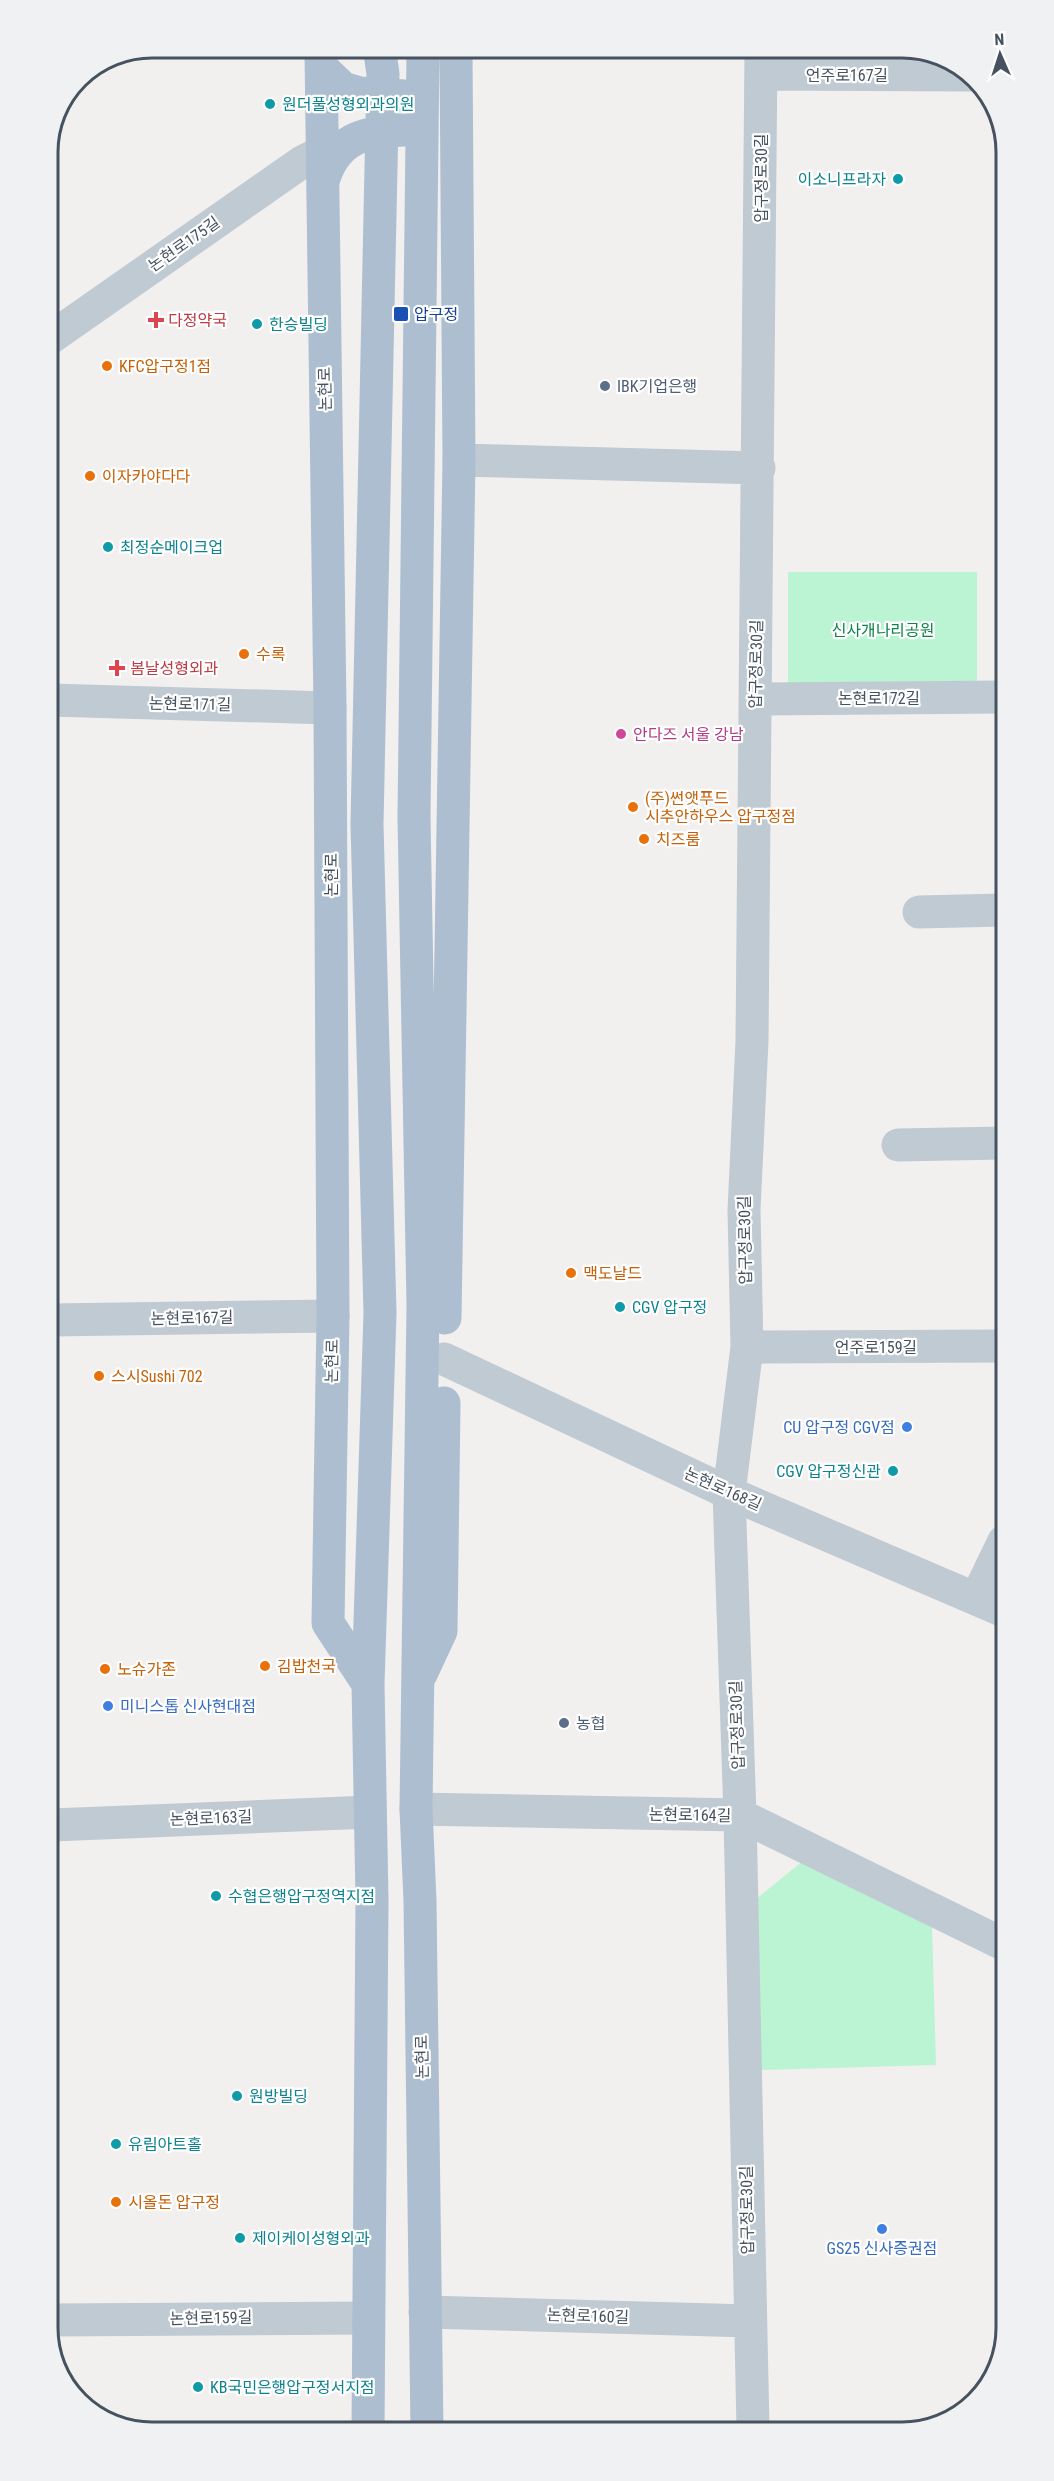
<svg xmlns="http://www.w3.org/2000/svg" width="1054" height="2481" font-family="'Roboto Condensed','Noto Sans KR',sans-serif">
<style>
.green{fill:#baf4d2}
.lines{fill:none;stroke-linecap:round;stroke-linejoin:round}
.minor{stroke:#bfcad3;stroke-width:33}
.major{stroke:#adbed1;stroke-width:33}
.culture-dot{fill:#0f9aa8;stroke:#fff;stroke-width:2}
.transit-dot{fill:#1a4fb4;stroke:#fff;stroke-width:2}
.health-dot{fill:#e0444e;stroke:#fff;stroke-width:2}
.food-dot{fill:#e8710a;stroke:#fff;stroke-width:2}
.service-dot{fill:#5c6f8a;stroke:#fff;stroke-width:2}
.hotel-dot{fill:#d1479c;stroke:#fff;stroke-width:2}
.shop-dot{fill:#3f7fe0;stroke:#fff;stroke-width:2}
.labels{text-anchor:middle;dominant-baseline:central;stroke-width:4.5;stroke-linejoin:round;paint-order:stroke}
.street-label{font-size:16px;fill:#46525f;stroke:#fff}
.culture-label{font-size:16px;fill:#0d838f;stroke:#fff;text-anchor:start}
.transit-label{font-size:16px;fill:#164399;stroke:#fff;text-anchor:start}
.health-label{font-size:16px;fill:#be3a42;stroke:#fff;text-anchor:start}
.food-label{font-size:16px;fill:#c56008;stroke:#fff;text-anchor:start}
.service-label{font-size:16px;fill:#4e5e75;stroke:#fff;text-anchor:start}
.park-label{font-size:16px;fill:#0e834b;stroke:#fff}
.hotel-label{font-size:16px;fill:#b23c85;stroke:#fff;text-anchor:start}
.shop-label{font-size:16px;fill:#366cbe;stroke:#fff;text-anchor:end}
.rim{fill:none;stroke:#46525f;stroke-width:3}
</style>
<rect width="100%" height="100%" fill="#f2efef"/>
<path class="green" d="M788 572H977V687H788Z
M804 1860 932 1925 936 2065 761 2070 755 1900Z"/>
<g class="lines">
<path class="minor" d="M761 74 969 75
M49 339 302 162 322 152
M459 460 759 468
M755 699 1002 697
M50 700 330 708
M919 912 1003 910
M898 1145 1003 1143
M51 1320 333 1316
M747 1347 1004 1346
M444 1359 729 1493 1004 1611
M977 1597 1004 1541
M416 1809 740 1815 1005 1945
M52 1825 370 1812
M425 2312 750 2321
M53 2320 368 2318
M753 2429 740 1815 729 1493 747 1347 744 1210 752 1041 761 50"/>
<path class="major" d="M423 53 414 817 423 1305 416 1809 420 1901 427 2431
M321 54 330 708 333 1316 328 1623 368 1684
M322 68 343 88 360 93 404 96
M323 181C336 139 362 132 403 130
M445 1318 459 460 456 53
M421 1674 441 1631 444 1403
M368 2431 372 1900 368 1684 380 1313 367 824 383 74 380 53"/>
</g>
<g class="culture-dot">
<circle cx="270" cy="104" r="6"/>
<circle cx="898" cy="179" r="6"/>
<circle cx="257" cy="324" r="6"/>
<circle cx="108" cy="547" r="6"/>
<circle cx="620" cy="1307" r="6"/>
<circle cx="893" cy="1471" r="6"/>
<circle cx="216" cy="1896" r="6"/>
<circle cx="237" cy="2096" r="6"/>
<circle cx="116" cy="2144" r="6"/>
<circle cx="240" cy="2238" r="6"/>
<circle cx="198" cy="2387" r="6"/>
</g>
<rect class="transit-dot" x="393" y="306" width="16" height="16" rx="3"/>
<g class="health-dot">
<path d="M153 311h6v6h6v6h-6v6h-6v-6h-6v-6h6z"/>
<path d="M114 659h6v6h6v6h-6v6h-6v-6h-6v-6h6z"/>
</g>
<g class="food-dot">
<circle cx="107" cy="366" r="6"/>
<circle cx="90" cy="476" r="6"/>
<circle cx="244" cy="654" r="6"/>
<circle cx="633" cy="807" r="6"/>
<circle cx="644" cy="839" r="6"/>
<circle cx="571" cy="1273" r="6"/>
<circle cx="99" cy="1376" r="6"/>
<circle cx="265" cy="1666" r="6"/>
<circle cx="105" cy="1669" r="6"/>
<circle cx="116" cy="2202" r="6"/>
</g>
<g class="service-dot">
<circle cx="605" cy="386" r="6"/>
<circle cx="564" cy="1723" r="6"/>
</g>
<circle class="hotel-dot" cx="621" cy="734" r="6"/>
<g class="shop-dot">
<circle cx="907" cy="1427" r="6"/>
<circle cx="108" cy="1706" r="6"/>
<circle cx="882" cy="2229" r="6"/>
</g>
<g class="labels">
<g class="street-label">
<text x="847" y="75">언주로167길</text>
<text transform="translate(761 178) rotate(-90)">압구정로30길</text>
<text transform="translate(184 244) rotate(-35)">논현로175길</text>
<text transform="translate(325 389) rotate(-91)">논현로</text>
<text transform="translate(756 664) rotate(-89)">압구정로30길</text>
<text x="879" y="698">논현로172길</text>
<text transform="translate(190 704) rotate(1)">논현로171길</text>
<text transform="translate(331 875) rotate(-90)">논현로</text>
<text transform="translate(745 1240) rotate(-91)">압구정로30길</text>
<text transform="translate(192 1318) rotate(-1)">논현로167길</text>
<text x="876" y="1347">언주로159길</text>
<text transform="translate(332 1361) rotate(-89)">논현로</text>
<text transform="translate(723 1489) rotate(24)">논현로168길</text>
<text transform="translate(737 1725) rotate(-92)">압구정로30길</text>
<text transform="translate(690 1815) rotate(1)">논현로164길</text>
<text transform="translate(211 1818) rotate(-2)">논현로163길</text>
<text transform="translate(422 2057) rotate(-91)">논현로</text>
<text transform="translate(747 2210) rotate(-91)">압구정로30길</text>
<text transform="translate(588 2316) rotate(2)">논현로160길</text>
<text transform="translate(211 2318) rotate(-1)">논현로159길</text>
</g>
<g class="culture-label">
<text x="282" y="104">원더풀성형외과의원</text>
<text x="886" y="179" text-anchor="end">이소니프라자</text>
<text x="269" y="324">한승빌딩</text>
<text x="120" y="547">최정순메이크업</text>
<text x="632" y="1307">CGV 압구정</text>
<text x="881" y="1471" text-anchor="end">CGV 압구정신관</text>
<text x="228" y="1896">수협은행압구정역지점</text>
<text x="249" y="2096">원방빌딩</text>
<text x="128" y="2144">유림아트홀</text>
<text x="252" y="2238">제이케이성형외과</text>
<text x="210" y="2387">KB국민은행압구정서지점</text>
</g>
<g class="transit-label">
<text x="414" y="314">압구정</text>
</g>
<g class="health-label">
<text x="168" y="320">다정약국</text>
<text x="130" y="668">봄날성형외과</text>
</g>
<g class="food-label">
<text x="119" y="366">KFC압구정1점</text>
<text x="102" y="476">이자카야다다</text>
<text x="256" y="654">수록</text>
<text x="645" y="798">(주)썬앳푸드<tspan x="645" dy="18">시추안하우스 압구정점</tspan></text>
<text x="656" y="839">치즈룸</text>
<text x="583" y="1273">맥도날드</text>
<text x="111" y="1376">스시Sushi 702</text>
<text x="277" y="1666">김밥천국</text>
<text x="117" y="1669">노슈가존</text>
<text x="128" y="2202">시올돈 압구정</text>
</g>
<g class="service-label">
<text x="617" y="386">IBK기업은행</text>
<text x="576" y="1723">농협</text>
</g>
<g class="park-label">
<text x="883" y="630">신사개나리공원</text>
</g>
<g class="hotel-label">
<text x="633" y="734">안다즈 서울 강남</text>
</g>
<g class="shop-label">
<text x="895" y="1427">CU 압구정 CGV점</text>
<text x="120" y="1706" text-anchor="start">미니스톱 신사현대점</text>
<text x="882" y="2248" text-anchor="middle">GS25 신사증권점</text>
</g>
</g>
<path d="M0 0H1054V2481H0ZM152 58H902A94 94 0 0 1 996 152V2328A94 94 0 0 1 902 2422H152A94 94 0 0 1 58 2328V152A94 94 0 0 1 152 58Z" fill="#f0f1f2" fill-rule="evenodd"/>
<path class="rim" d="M152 58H902A94 94 0 0 1 996 152V2328A94 94 0 0 1 902 2422H152A94 94 0 0 1 58 2328V152A94 94 0 0 1 152 58Z"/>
<g transform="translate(1000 54) rotate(357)" stroke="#ffffff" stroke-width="4.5" paint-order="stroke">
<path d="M0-4.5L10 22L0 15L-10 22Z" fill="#46525f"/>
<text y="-9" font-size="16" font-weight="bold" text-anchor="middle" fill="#46525f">N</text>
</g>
</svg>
